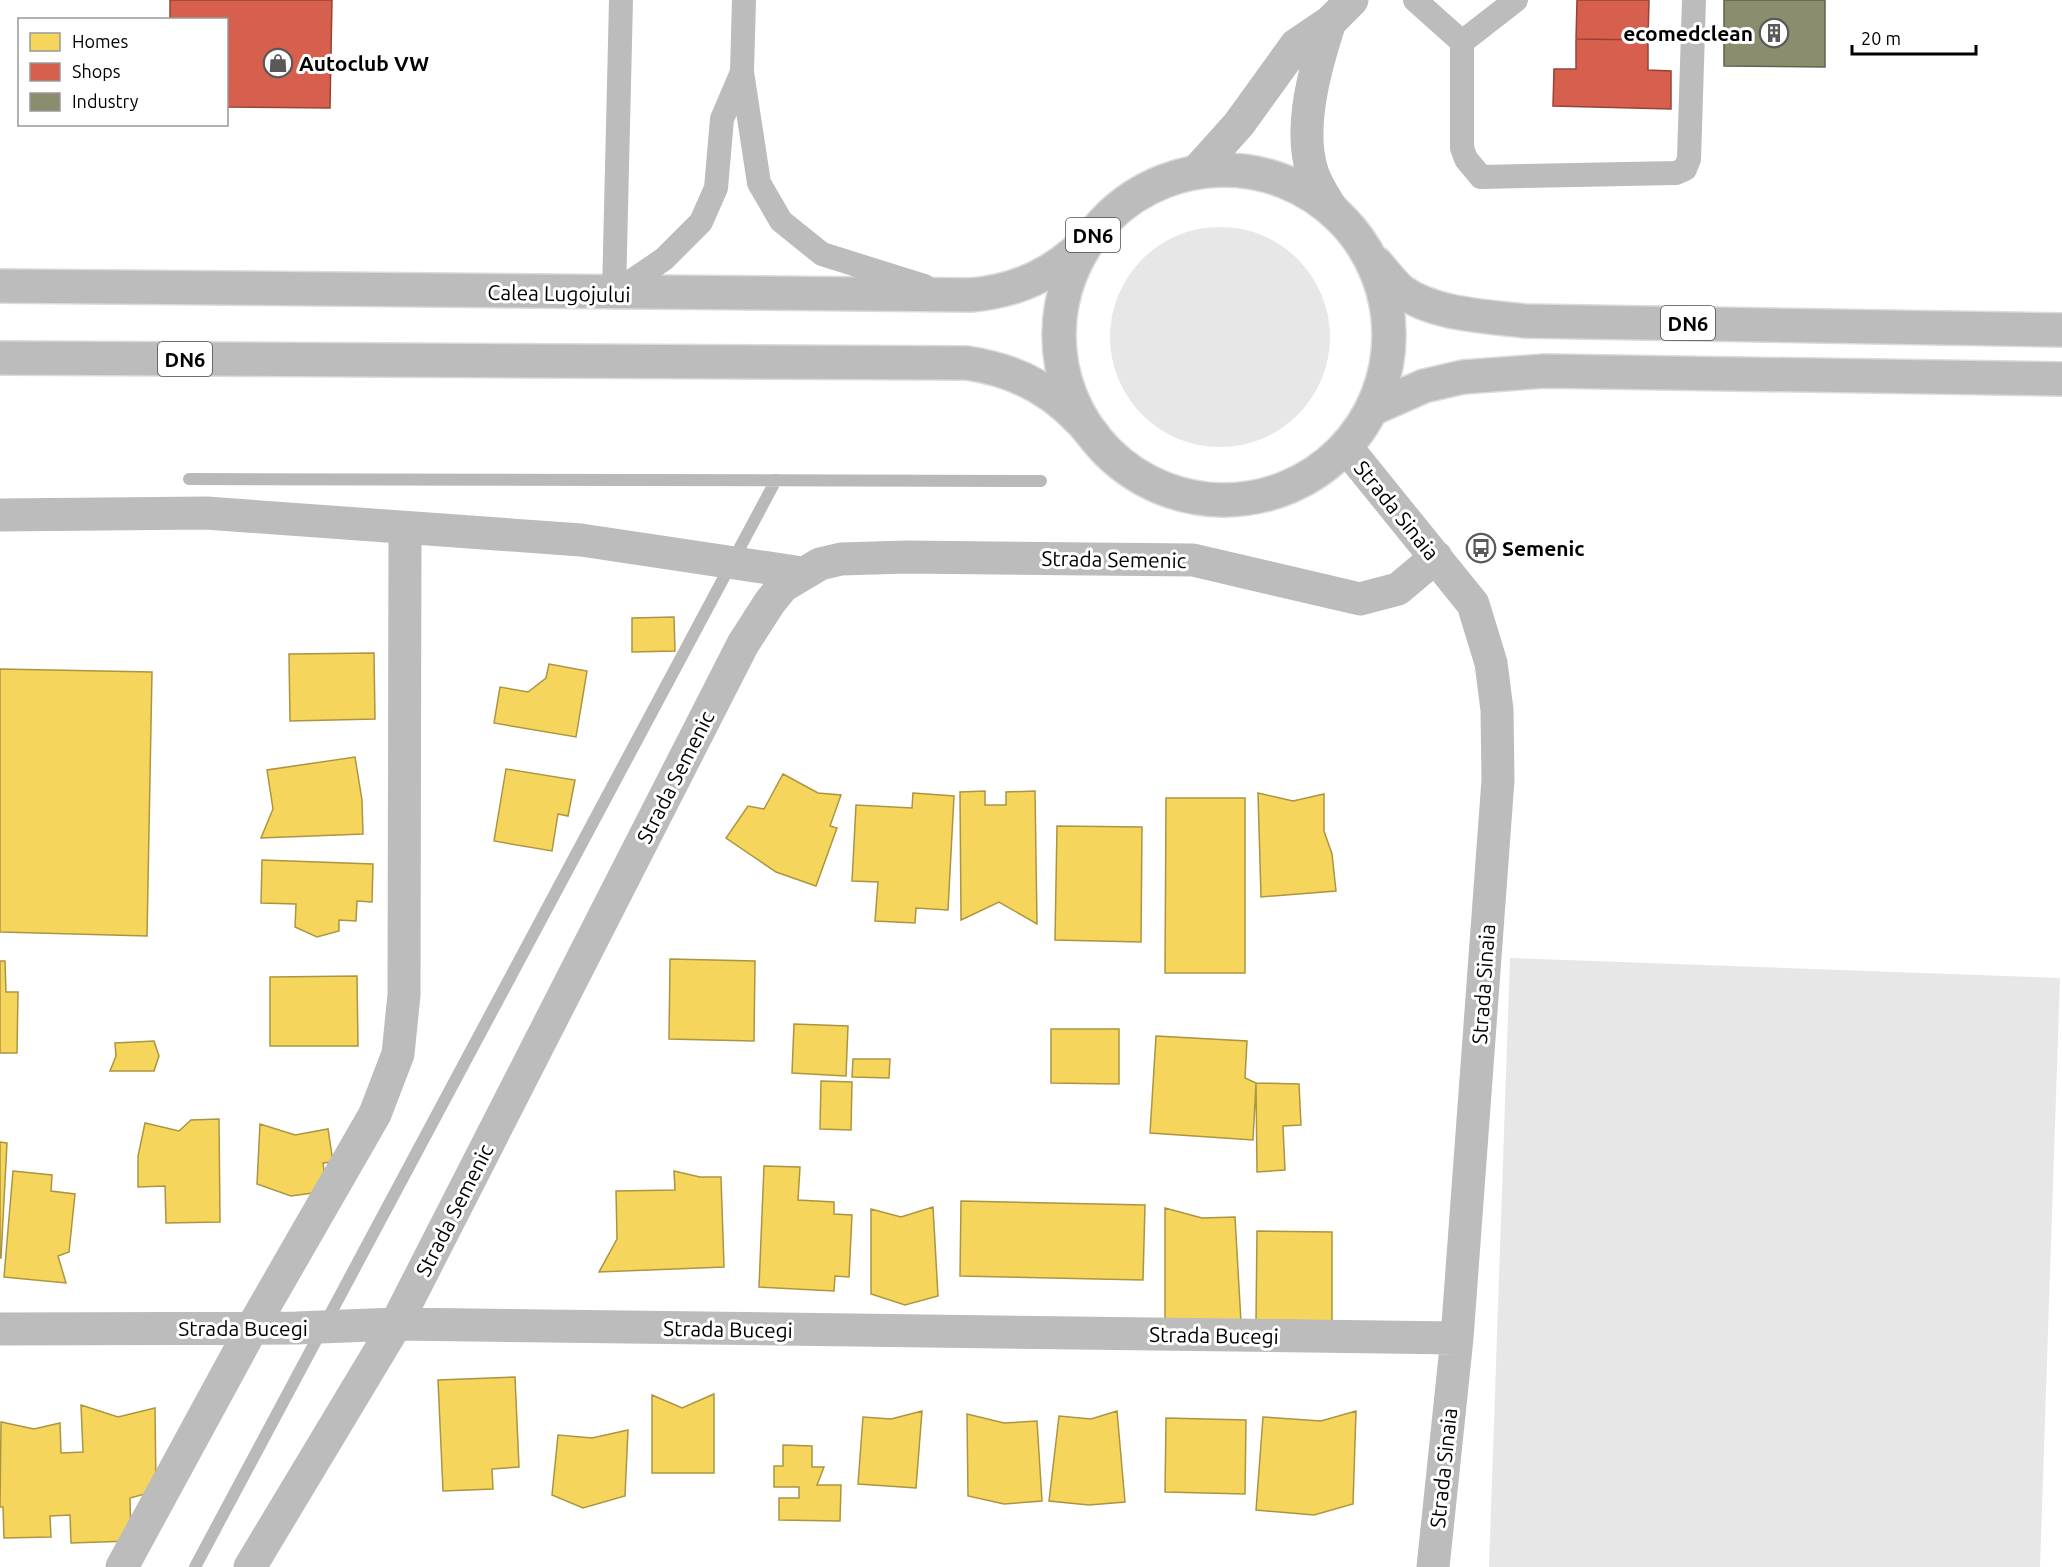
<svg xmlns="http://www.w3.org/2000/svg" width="2062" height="1567" font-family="Ubuntu,sans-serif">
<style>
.green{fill:#e7e7e7}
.homes{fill:#f6d55c;stroke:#ac9540;stroke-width:1.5}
.shops{fill:#d6604d;stroke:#964336;stroke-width:1.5}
.industry{fill:#8c8c6e;stroke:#62624d;stroke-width:1.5}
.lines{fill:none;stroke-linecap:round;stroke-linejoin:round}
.stream{stroke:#b9b9b9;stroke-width:12}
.primary-casing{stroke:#dbdbdb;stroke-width:36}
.trunk-casing{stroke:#dbdbdb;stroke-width:36}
.service{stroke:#bcbcbc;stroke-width:24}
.minor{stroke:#bcbcbc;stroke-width:33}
.tertiary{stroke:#bcbcbc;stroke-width:33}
.primary{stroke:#bcbcbc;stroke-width:33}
.trunk{stroke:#bcbcbc;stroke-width:33}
.labels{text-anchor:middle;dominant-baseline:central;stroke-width:6;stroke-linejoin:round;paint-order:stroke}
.shield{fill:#fff;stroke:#4c4c4c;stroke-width:1.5}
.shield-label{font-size:20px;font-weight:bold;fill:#000}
.poi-label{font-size:21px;font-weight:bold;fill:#000;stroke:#fff;text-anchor:start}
.street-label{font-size:21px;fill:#000;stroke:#fff}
</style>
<rect width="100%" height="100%" fill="#fff"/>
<path class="green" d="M1110 337a110 110 0 1 1 220 0a110 110 0 1 1-220 0Z
M1510 958 2060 978 2040 1567H1489Z"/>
<path class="homes" d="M674 617 675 651 632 652V618Z
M374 653 375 719 290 721 289 654Z
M549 664 587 671 576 737 494 723 500 687 528 692 546 678Z
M0 669 152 672 147 936 0 932Z
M355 757 362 800 363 834 261 838 273 809 267 770Z
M506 769 575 780 568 816 558 814 552 851 494 841Z
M783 774 818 793 841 795 830 826 837 828 816 886 776 872 726 838 748 806 764 809Z
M985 791V805H1006V792L1035 791 1037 924 999 902 961 920 960 792Z
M913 793 954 796 948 910 916 908 915 923 875 921 878 882 852 881 856 805 912 808Z
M1258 793 1293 801 1324 794V831L1332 854 1336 891 1261 897Z
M1166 798H1245V973H1165Z
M1057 826 1142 827 1141 942 1055 940Z
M262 860 373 864 372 902 357 901 356 921 339 920V931L317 937 295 927 296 904 261 903Z
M670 959 755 961 754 1041 669 1039Z
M0 961H5L6 992H18L17 1053H0Z
M357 976 358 1046H270V977Z
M794 1024 848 1026 846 1076 792 1073Z
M1051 1029H1119V1084L1051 1083Z
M1156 1036 1247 1041 1245 1078 1256 1083 1253 1140 1150 1133Z
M154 1041 159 1056 154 1071H110L116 1056 115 1043Z
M853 1059H890L889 1078 852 1077Z
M821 1081 852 1082 851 1130 820 1129Z
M1256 1083 1299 1084 1301 1125 1283 1126 1285 1170 1257 1172Z
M219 1119 220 1222 166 1223 165 1186 138 1187V1156L145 1123 179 1131 191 1120Z
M260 1124 295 1135 328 1129 333 1162 323 1163 327 1191 291 1196 257 1184Z
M0 1142 7 1143 1 1258H0Z
M764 1166 800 1167 798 1200 834 1202V1214L852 1215 849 1277 835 1276 834 1291 759 1287Z
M13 1171 52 1175 51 1191 75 1194 69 1252 58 1256 66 1283 4 1277Z
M674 1171 700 1177H721L724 1267 599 1272 617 1239 616 1191 675 1190Z
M961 1201 1145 1205 1143 1280 960 1276Z
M933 1207 938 1296 905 1305 871 1294V1209L901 1217Z
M1165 1208 1202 1218 1235 1217 1241 1322 1165 1325Z
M1257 1231 1332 1232V1321L1256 1320Z
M515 1377 519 1467 492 1469 493 1489 443 1491 438 1380Z
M714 1394V1473H652V1395L682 1408Z
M81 1405 118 1417 155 1408 156 1491 130 1498 131 1541 71 1543 70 1515 50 1516 51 1537 4 1538 3 1507H0L1 1422 34 1429 60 1423 61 1453 83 1452Z
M922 1411 916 1488 858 1484 863 1417 891 1419Z
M1117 1411 1125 1502 1089 1505 1049 1501 1059 1416 1091 1419Z
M1356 1411 1353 1504 1314 1515 1256 1510 1263 1417 1321 1421Z
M967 1414 1004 1423 1037 1421 1042 1501 1004 1504 968 1496Z
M1166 1418 1246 1420 1245 1494 1165 1492Z
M628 1430 625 1496 583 1508 552 1495 558 1435 592 1438Z
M783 1445 812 1446V1467H824L817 1485H841L840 1521 779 1520V1498H799V1487H774V1466H783Z"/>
<path class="shops" d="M170 0H332L330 108 226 107V20H170Z
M1577 0H1649L1648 40 1576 39Z
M1576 39 1648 40V70L1671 71V109L1553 106 1554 69H1576Z"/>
<path class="industry" d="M1724 0H1825V67L1724 66Z"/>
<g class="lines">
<path class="stream" d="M189 479 1041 481
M195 1567 776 480"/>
<g class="primary-casing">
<path id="primary" d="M0 286 971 295C1022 291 1065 268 1098 229
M0 358 967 363C1021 371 1060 394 1094 436"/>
</g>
<g class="trunk-casing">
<path id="trunk" d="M1059 335a165 165 0 1 1 330 0a165 165 0 1 1-330 0Z
M1376 263C1384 272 1392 283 1401 291 1435 315 1484 316 1524 321L2062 330
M1372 409 1424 386 1463 377 1545 371 2062 379"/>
</g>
<path class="service" d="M744 0 742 72 759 183 781 221 822 254 924 286
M1415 0 1462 42V148L1466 159 1481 177 1676 173 1685 169 1689 159 1694 0
M1462 42 1516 0
M614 293 621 0
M614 293 664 259 701 222 716 188 722 119 742 72"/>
<path class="minor" d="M1346 447 1473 604 1491 663 1497 710 1498 780 1457 1338 1433 1567
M0 515 206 513 581 540 802 573
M0 1329 296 1328 396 1324 1457 1338
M122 1567 252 1328 375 1114 398 1054 404 995 405 528
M250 1567 396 1324 743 644 770 602 783 586 820 564 841 559 907 557 1193 560 1360 599 1398 589 1436 557"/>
<path class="tertiary" d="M1330 22C1316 65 1297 129 1313 174 1317 186 1326 199 1333 211
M1195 173 1239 124 1296 45 1330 22 1352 0"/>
<use href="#primary" class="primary"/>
<use href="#trunk" class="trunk"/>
</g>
<defs>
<g id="building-ring" transform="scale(1.5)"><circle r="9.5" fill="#fff" stroke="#595959" stroke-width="1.5"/><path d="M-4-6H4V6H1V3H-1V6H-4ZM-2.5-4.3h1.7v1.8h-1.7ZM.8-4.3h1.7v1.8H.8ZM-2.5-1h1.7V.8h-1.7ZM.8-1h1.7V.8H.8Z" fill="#595959"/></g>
<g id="shop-ring" transform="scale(1.5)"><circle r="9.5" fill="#fff" stroke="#595959" stroke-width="1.5"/><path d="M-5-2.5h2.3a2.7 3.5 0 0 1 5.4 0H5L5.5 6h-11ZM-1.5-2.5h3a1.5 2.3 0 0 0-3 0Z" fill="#595959"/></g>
<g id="bus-ring" transform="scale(1.5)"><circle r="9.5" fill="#fff" stroke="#595959" stroke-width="1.5"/><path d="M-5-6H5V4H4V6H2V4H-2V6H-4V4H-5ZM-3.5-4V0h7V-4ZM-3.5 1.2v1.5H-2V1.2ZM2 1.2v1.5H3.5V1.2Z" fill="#595959"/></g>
</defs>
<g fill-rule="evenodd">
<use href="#building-ring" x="1774" y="33"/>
<use href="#shop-ring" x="278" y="63"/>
<use href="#bus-ring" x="1481" y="548"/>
</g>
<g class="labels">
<g class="shield">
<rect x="1066" y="218" width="54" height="34" rx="4.5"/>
<rect x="1661" y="306" width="54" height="34" rx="4.5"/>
<rect x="158" y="342" width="54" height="34" rx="4.5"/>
</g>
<g class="shield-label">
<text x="1093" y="235">DN6</text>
<text x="1688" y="323">DN6</text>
<text x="185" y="359">DN6</text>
</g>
<g class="poi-label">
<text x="1753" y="33" text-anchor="end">ecomedclean</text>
<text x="299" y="63">Autoclub VW</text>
<text x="1502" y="548">Semenic</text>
</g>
<g class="street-label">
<text transform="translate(559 293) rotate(1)">Calea Lugojului</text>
<text transform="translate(1397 510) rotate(51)">Strada Sinaia</text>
<text transform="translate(1114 559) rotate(1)">Strada Semenic</text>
<text transform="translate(675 777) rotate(-63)">Strada Semenic</text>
<text transform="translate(1483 984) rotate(-86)">Strada Sinaia</text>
<text transform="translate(454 1210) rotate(-63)">Strada Semenic</text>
<text x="243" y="1328">Strada Bucegi</text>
<text transform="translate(728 1329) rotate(1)">Strada Bucegi</text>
<text transform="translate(1214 1335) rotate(1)">Strada Bucegi</text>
<text transform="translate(1443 1468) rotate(-84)">Strada Sinaia</text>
</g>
</g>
<rect x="18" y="18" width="210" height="108" fill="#ffffff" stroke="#999999" stroke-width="1.5"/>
<rect x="30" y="33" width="30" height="18" fill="#f6d55c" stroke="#999999" stroke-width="1.5"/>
<text x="72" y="48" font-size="18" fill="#000000">Homes</text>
<rect x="30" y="63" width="30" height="18" fill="#d6604d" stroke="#999999" stroke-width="1.5"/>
<text x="72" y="78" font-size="18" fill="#000000">Shops</text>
<rect x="30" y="93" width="30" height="18" fill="#8c8c6e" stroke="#999999" stroke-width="1.5"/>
<text x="72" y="108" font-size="18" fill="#000000">Industry</text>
<path d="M1852 45v9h124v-9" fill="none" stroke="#000000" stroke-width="3"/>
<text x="1861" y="45" font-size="18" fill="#000000" stroke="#ffffff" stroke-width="4.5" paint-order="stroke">20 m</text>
</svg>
